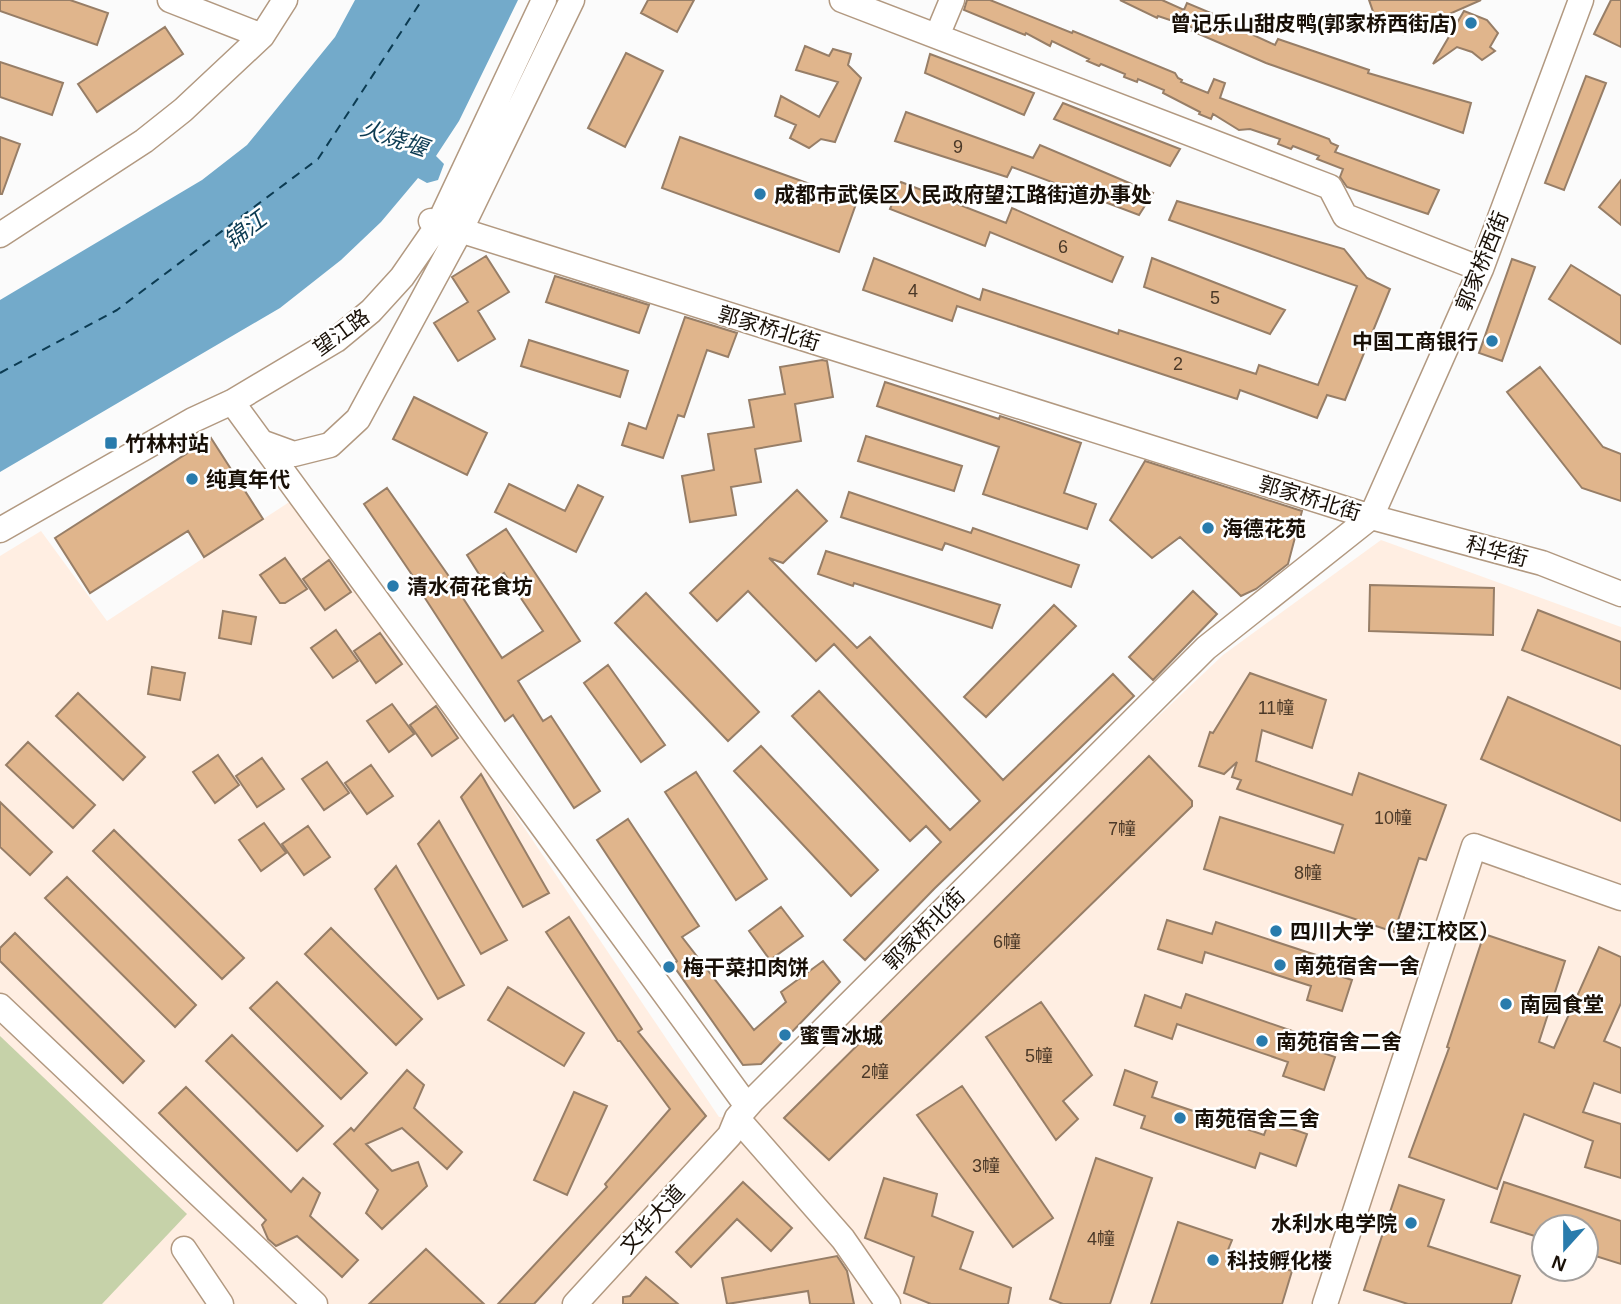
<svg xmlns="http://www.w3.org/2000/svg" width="1621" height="1304" font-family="Arial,'Noto Sans SC',sans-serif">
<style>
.education{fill:#ffeee2;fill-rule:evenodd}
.green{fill:#c6d2a9}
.water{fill:#73aaca}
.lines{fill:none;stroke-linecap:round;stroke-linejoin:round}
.ferry{stroke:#0c3b52;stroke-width:2;stroke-dasharray:9 7;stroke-linecap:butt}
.building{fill:#e0b58c;stroke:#977e67;stroke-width:2}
.minor-casing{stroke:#b29981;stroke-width:27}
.minor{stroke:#fff;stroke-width:24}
.poi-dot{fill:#297bac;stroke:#fff;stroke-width:2.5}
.labels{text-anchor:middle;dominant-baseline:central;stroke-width:5;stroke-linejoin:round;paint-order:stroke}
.number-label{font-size:18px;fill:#4b3928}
.poi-label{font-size:21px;font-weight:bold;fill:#191007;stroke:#fff;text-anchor:start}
.street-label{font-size:21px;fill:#191007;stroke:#fff}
.water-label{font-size:23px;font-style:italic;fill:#0c3b52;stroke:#fff}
</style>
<rect width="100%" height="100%" fill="#fbfbfb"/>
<path class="education" d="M294 499 480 762 719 1117 737 1118 752 1101 1223 655 1381 540 1621 627V1304H0V556L41 531 107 621ZM1544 1227H1586V1269H1544Z"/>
<path class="green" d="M0 1036 187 1214 102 1304H0Z"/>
<path class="water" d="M355 0H518L459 121 436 156 444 164 438 180 427 183 418 178 381 222 341 260 280 308 0 472V300L202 180 247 145 335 37Z"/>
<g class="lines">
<path class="ferry" d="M0 373 117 310 318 159 422 0"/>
</g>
<path class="building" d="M0 0H70L108 13 97 45 0 11Z
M648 0H694L677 32 641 13Z
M967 0H990L1072 33 1073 31 1175 73 1178 78 1182 80 1181 82 1208 93 1214 79 1225 83 1220 98 1329 139 1331 143 1338 146 1335 152 1439 190 1428 214 1347 187 1340 177 1343 169 1317 159 1319 156 1293 146 1291 149 1278 144 1280 139 1250 129 1239 130 1213 114 1211 119 1199 114 1200 112 1163 93 1164 90 1138 79 1137 82 1124 77 1125 74 1101 64 1099 66 1087 61 1089 59 1052 41 1050 46 1026 33 1025 35 964 10Z
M1120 0H1162L1184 10 1187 3 1254 31 1253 35 1275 45 1278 39 1369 70 1368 73 1471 103 1463 133 1266 63 1192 31 1194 28 1158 16 1157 18Z
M1369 0H1481L1404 34 1405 25 1390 19 1377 23Z
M1611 0H1621V47L1594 34Z
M1464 11 1487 20 1498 33 1490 47 1495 51 1482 60 1472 52 1457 47 1433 64Z
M165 27 183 54 97 112 78 84Z
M805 46 829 56 833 49 851 54 848 65 861 78 835 142 821 139 809 148 790 138 796 125 775 116 781 96 819 117 838 82 796 70Z
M626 53 663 71 625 147 588 128Z
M930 54 1034 93 1024 115 925 73Z
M0 62 63 83 52 115 0 97Z
M1586 76 1606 83 1564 190 1545 183Z
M1063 103 1121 126 1180 149 1170 166 1054 119Z
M906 112 1033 158 1040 145 1153 193 1139 215 1012 167 1007 177 895 141Z
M0 137 20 144 2 194H0Z
M680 137 857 201 839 252 662 188Z
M1621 180V225L1599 207Z
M901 182 1006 223 1012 208 1123 257 1112 282 990 232 985 246 890 209Z
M1177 201 1344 249 1367 278 1390 289 1345 400 1327 395 1317 418 1240 390 1237 399 957 306 952 321 863 290 874 258 980 300 983 289 1118 334 1119 330 1256 374 1259 365 1318 385 1357 286 1169 220Z
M486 256 509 292 478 311 495 339 458 361 434 323 468 302 452 277Z
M1152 258 1285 310 1270 334 1144 287Z
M1512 259 1535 267 1502 361 1479 353Z
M1571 265 1621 296V344L1549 299Z
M555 276 649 305 639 333 546 302Z
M685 317 737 333 728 357 707 350 684 417 678 415 663 458 622 445 629 423 646 429Z
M529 340 628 371 620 397 521 366Z
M822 360 827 361 833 397 795 404 801 441 755 449 761 482 731 487 736 515 690 522 682 476 714 470 708 434 754 427 749 400 785 394 780 367Z
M1540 367 1603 447 1621 454V501L1582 488 1507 392Z
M885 382 999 419 1000 416 1081 443 1064 493 1096 504 1087 529 983 494 999 447 877 406Z
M414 397 487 433 467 475 393 439Z
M866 436 962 466 954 491 858 461Z
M211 438 263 519 204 557 188 531 90 593 55 538Z
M1145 461 1302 511 1288 564 1256 589 1241 596 1180 537 1152 558 1110 520Z
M509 484 565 511 578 485 603 497 576 552 495 512Z
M387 488 448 575 502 658 543 631 504 573 486 585 467 555 506 529 580 641 518 681 543 721 551 716 600 791 574 808 513 715 505 721 421 592 423 591 364 504Z
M797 490 827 521 783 563 769 558 857 648 870 637 1003 780 1113 674 1134 696 934 889 865 960 844 940 941 842 926 826 910 841 792 716 819 691 950 830 980 801 834 644 816 661 748 591 717 621 690 593Z
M849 492 971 533 973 528 1079 565 1071 587 945 543 942 550 841 517Z
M826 551 1000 605 992 628 854 583 853 586 818 574Z
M285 558 307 589 285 603H280L260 575Z
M329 560 351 592 325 610 303 579Z
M1370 585 1494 588 1493 635 1369 631Z
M1193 591 1217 614 1153 680 1129 657Z
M646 593 759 712 728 741 615 623Z
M1054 605 1076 626 986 717 964 697Z
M1538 610 1621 642V689L1522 650Z
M223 611 256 617 251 644 219 638Z
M336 630 358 661 333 678 311 648Z
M380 633 402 664 376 683 354 651Z
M608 665 665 745 641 762 584 683Z
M152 667 185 673 180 700 148 694Z
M1250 673 1326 700 1312 748 1262 730 1256 761 1352 795 1359 773 1446 805 1426 860 1419 858 1394 932 1204 869 1220 817 1334 853 1343 825 1237 789 1241 780 1232 777 1237 762 1224 774 1199 766 1210 732 1213 733Z
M78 693 145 757 123 780 56 716Z
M1508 697 1621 746V821L1481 759Z
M392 704 414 734 389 752 367 721Z
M436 706 458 738 432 756 410 725Z
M28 742 95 805 73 828 6 765Z
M761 746 878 870 851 896 734 771Z
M218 755 239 785 215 803 193 772Z
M1149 756 1192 801V806L829 1160 784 1118Z
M262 758 284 789 257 807 236 776Z
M327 762 349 793 324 810 302 779Z
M371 765 393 796 367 814 345 783Z
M696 772 767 879 736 900 665 792Z
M481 774 549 893 523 907 461 797Z
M0 802 52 852 30 875 0 847Z
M628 819 699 926 682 937 754 1030 786 1002 781 992 823 961 840 982 761 1064 743 1065 673 965 677 961 597 840Z
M439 821 507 940 481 954 418 844Z
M264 823 286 853 261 871 239 840Z
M308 826 330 857 304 875 282 844Z
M114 830 244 958 222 979 93 851Z
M396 866 464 985 438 999 375 889Z
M67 877 196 1005 175 1027 45 898Z
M781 907 803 936 770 960 749 931Z
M569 917 642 1029 638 1032 706 1116 534 1304H498L607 1187 605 1184 670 1109 620 1041H618L546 932Z
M1167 920 1212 934 1216 922 1319 956 1315 968 1352 980 1342 1011 1307 1000 1311 986 1205 952 1202 963 1158 949Z
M331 928 422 1019 396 1045 305 954Z
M15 933 144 1061 123 1083 0 961V948Z
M1484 934 1565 961 1539 1042 1554 1048 1599 947 1621 957V1003L1604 1041 1621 1048V1093L1594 1083 1583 1112 1621 1124V1178L1585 1167 1593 1141 1524 1114 1497 1189 1409 1157 1449 1048 1447 1047Z
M277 982 367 1073 341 1099 250 1008Z
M508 987 584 1033 564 1066 488 1020Z
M1186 994 1298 1033 1295 1043 1335 1057 1324 1090 1283 1076 1288 1062 1177 1024 1172 1039 1135 1026 1145 995 1181 1008Z
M1041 1002 1092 1075 1063 1101 1078 1119 1056 1140 986 1037Z
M232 1035 323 1126 297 1151 206 1061Z
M407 1070 424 1085 414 1108 462 1152 447 1169 402 1128 366 1144 392 1171 418 1162 427 1186 382 1229 366 1213 378 1190 334 1144 351 1128 354 1131Z
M1125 1070 1157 1082 1152 1097 1264 1135 1269 1121 1307 1134 1296 1166 1260 1153 1255 1168 1141 1128 1145 1116 1114 1105Z
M962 1086 1053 1218 1013 1247 917 1115Z
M186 1087 291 1192 303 1178 320 1193 310 1216 358 1260 342 1277 297 1236 276 1246 268 1239 262 1225 266 1220 159 1113Z
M574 1092 607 1106 567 1195 534 1180Z
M1096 1158 1152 1178 1110 1304H1063L1050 1299Z
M884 1178 937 1194 932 1216 973 1232 960 1269 1011 1288 1008 1304H931L904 1293 914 1257 865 1238Z
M743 1182 792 1228 771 1251 737 1219 691 1267 676 1252Z
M1504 1182 1621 1221V1264L1586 1253V1227H1544V1239L1491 1222Z
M1399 1185 1444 1200 1428 1246 1520 1276 1511 1304H1408L1364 1290Z
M1178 1222 1232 1240 1228 1250 1292 1271 1282 1304H1151Z
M426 1249 484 1304H369Z
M837 1256 847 1271 854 1304H810L808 1291 727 1304 722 1278Z
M646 1277 664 1292 678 1304H623V1297L630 1296Z"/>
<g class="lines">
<g class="minor-casing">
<path id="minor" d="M170 0 262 36
M842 0 1330 187 1345 216 1481 269
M937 36 952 0
M431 221 1371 517 1542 563 1621 594
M0 235 144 141 183 110 262 36 285 0
M232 402 747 1106
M261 442 294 454 330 445 358 419 460 231 572 0
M0 530 193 420 232 402 336 340 371 311 402 277 438 225 544 0
M0 1006 315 1304
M737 1118 843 1239 888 1304
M184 1249 221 1304
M575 1304 730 1135 737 1118 752 1101 1206 648 1371 517 1481 269 1581 0
M1325 1304 1474 846 1621 898"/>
</g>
<use href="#minor" class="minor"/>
</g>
<g class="poi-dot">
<circle cx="1471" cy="23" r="7"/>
<circle cx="760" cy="194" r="7"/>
<circle cx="1492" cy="341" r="7"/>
<rect x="104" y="436" width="14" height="14" rx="3.5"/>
<circle cx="192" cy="479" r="7"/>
<circle cx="1208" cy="528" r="7"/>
<circle cx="393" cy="586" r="7"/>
<circle cx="1276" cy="931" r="7"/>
<circle cx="1280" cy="965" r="7"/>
<circle cx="669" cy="967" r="7"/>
<circle cx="1506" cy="1004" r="7"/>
<circle cx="785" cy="1035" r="7"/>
<circle cx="1262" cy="1041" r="7"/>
<circle cx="1180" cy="1118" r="7"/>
<circle cx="1411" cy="1223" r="7"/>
<circle cx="1213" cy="1260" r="7"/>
</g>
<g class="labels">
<g class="number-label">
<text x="958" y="147">9</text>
<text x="1063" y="247">6</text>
<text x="913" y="291">4</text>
<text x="1215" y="298">5</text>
<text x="1178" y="364">2</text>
<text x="1276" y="708">11幢</text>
<text x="1393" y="818">10幢</text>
<text x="1122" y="829">7幢</text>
<text x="1308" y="873">8幢</text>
<text x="1007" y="942">6幢</text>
<text x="1039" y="1056">5幢</text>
<text x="875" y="1072">2幢</text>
<text x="986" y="1166">3幢</text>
<text x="1101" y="1239">4幢</text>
</g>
<g class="poi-label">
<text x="1457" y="23" text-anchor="end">曾记乐山甜皮鸭(郭家桥西街店)</text>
<text x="774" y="194">成都市武侯区人民政府望江路街道办事处</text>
<text x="1478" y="341" text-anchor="end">中国工商银行</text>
<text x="125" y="443">竹林村站</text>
<text x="206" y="479">纯真年代</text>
<text x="1222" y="528">海德花苑</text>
<text x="407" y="586">清水荷花食坊</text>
<text x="1290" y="931">四川大学（望江校区）</text>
<text x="1294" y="965">南苑宿舍一舍</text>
<text x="683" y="967">梅干菜扣肉饼</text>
<text x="1520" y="1004">南园食堂</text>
<text x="799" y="1035">蜜雪冰城</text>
<text x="1276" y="1041">南苑宿舍二舍</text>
<text x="1194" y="1118">南苑宿舍三舍</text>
<text x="1397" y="1223" text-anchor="end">水利水电学院</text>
<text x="1227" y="1260">科技孵化楼</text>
</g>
<g class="street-label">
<text transform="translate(1482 261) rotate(-68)">郭家桥西街</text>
<text transform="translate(769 328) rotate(17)">郭家桥北街</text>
<text transform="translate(341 332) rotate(-36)">望江路</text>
<text transform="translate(1310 498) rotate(17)">郭家桥北街</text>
<text transform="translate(1497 551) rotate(15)">科华街</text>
<text transform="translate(924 929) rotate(-45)">郭家桥北街</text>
<text transform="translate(652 1219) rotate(-48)">文华大道</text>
</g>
<g class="water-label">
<text transform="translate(394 138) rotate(19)">火烧堰</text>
<text transform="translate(245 230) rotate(-37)">锦江</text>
</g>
</g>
<g transform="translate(1565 1248) rotate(201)"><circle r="33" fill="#ffffff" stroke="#a39f9c" stroke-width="2"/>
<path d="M0-5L12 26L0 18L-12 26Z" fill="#297bac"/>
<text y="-10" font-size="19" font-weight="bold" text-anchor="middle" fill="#191007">N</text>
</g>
</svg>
